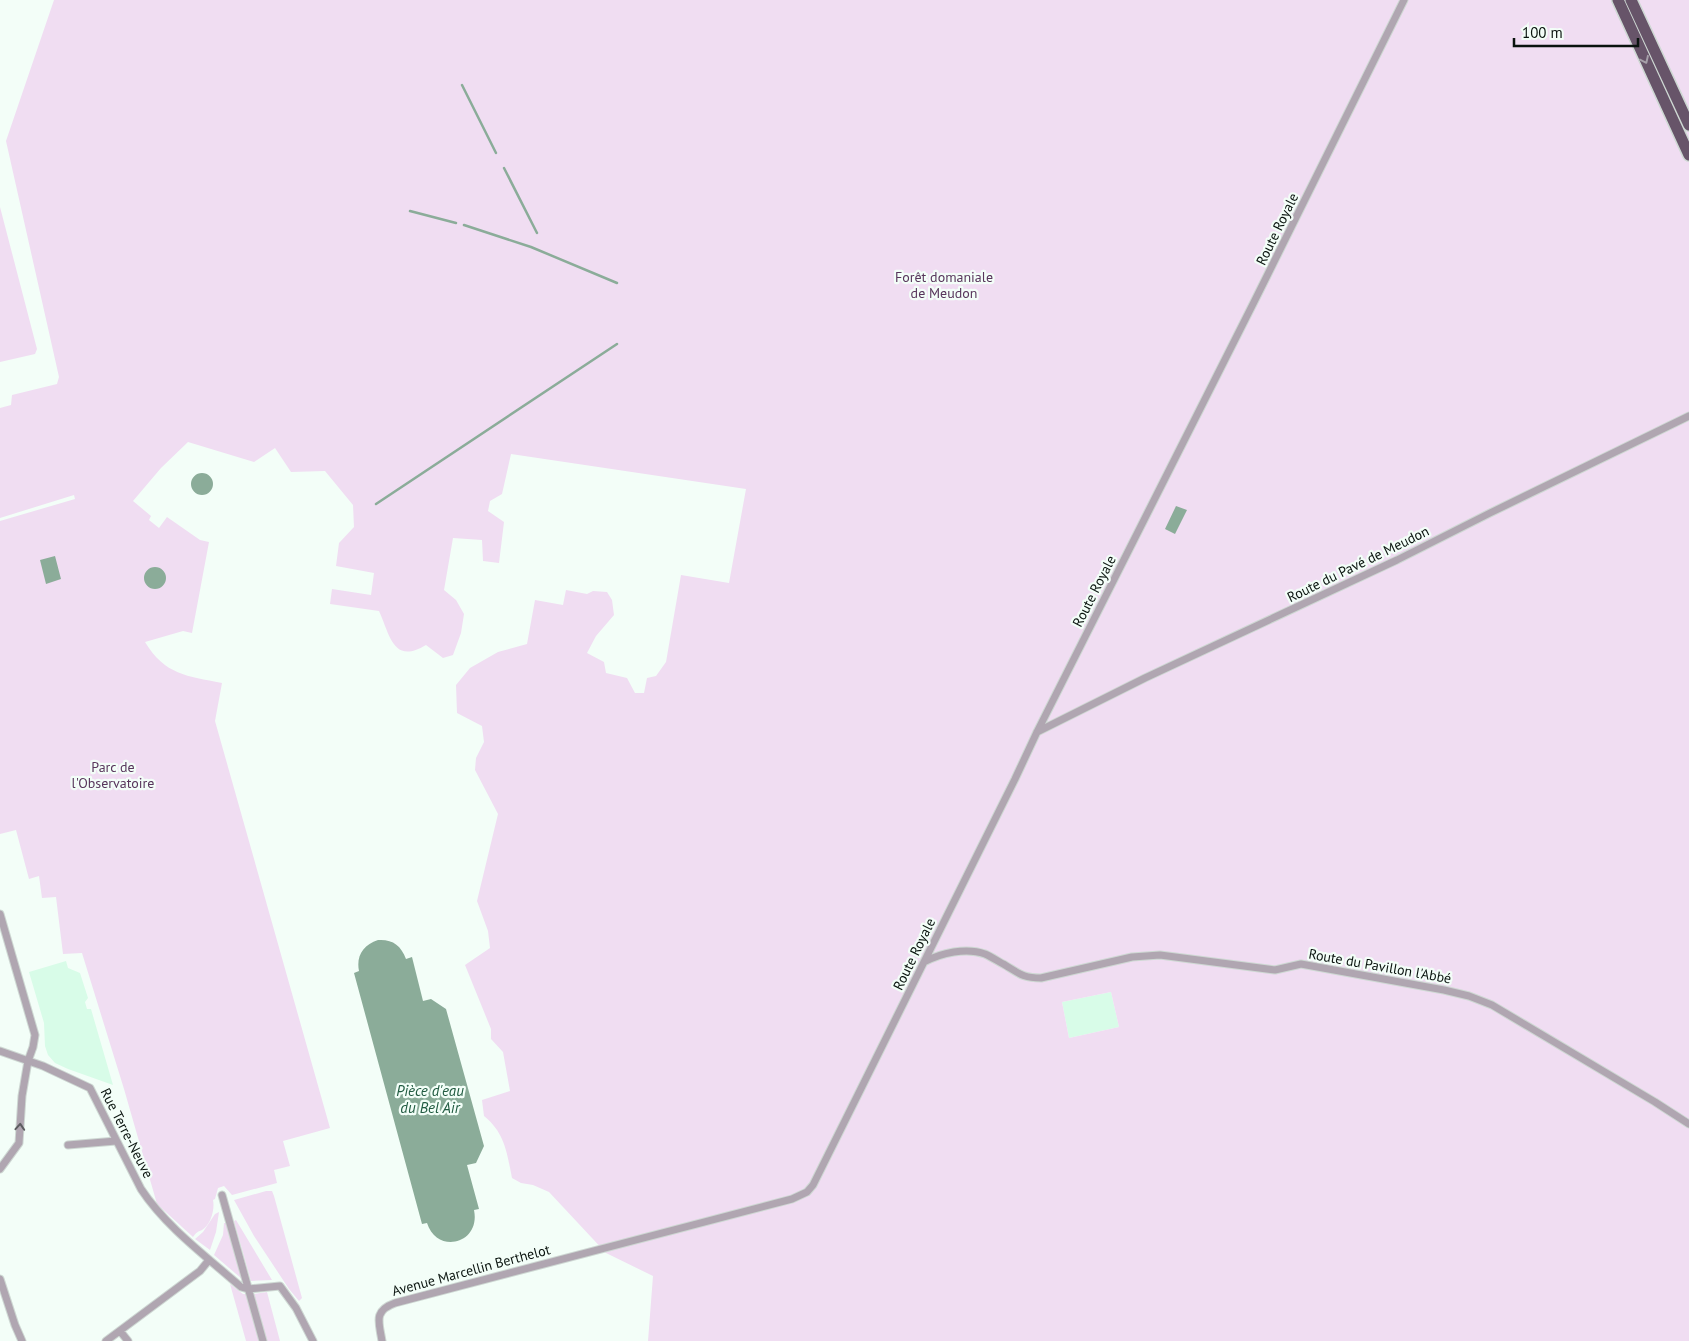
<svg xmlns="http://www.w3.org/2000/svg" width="1689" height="1341" font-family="'PT Sans',sans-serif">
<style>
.built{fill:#d8fce8}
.green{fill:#f0ddf2;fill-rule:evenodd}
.water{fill:#8bac99}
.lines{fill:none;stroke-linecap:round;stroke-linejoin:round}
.stream{stroke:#8bac99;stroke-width:2.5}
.minor-casing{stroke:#ced8d3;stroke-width:9}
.trunk-casing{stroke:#ced8d3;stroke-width:14}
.minor{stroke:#b0a6b1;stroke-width:7}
.trunk{stroke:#675469;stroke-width:11}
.oneway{stroke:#a6a0a9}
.oneway2{stroke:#5c5c60}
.labels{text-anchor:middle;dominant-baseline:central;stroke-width:4.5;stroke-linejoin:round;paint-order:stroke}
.street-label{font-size:14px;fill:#09130e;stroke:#f3fef8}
.park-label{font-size:14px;fill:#58365c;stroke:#f3fef8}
.water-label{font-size:15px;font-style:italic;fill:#215b41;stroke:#f3fef8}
</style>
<rect width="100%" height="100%" fill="#f3fef8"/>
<path class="built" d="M66 961 68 968 80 973 88 998 85 1002 87 1009H91L113 1085 68 1069 55 1063 48 1055 45 1046 44 1023 29 972Z
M1111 992 1119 1027 1069 1038 1062 1002Z"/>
<path class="green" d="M54 0H1689V1341H648L653 1276 606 1253 549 1192 533 1185 521 1183 512 1178C507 1153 505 1133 484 1116L482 1100 510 1091 503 1052 491 1039V1029L465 965 490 948 488 931 477 901 498 814 475 770 476 758 484 742 482 726 457 713 456 685 470 668 498 652 527 644 535 600 563 605 566 590 587 594 593 591 607 592 612 600 614 615 596 636 587 653 604 662 606 673 627 678 635 693H644L647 678 656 676 666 662 681 575 729 583 746 489 511 454 502 494 490 501 488 511 504 522 499 563 483 561 482 540 453 538 444 590 456 600 464 614 461 633 453 655 443 658 426 645C393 665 390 635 379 611L330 604 332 589 371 595 374 573 336 566 339 543 354 527 353 505 325 471 291 472 275 448 254 462 188 442 161 468 133 501 151 516 149 520 159 528 167 517 200 540 209 542 192 633 183 631 145 642C165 675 187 676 222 683L215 721 330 1128 283 1141 290 1166 274 1170 277 1183 232 1195 224 1186 218 1188 215 1199 213 1200C215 1209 211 1225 202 1230 197 1232 197 1232 193 1237L157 1204 124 1089 82 953 63 954 56 897 42 898 39 876 29 879 16 830 0 834V521L75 499 74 495 0 518V408L11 405 12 395 57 384 59 377 6 141ZM1111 992 1119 1027 1069 1038 1062 1002Z
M0 207 37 349 35 354 0 362Z
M266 1191H272L274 1196 302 1298 299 1301 289 1289 254 1236 234 1200Z
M219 1212 216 1232 210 1250 195 1239 203 1232 215 1214Z
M236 1220 272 1280 251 1281 234 1221Z
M224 1223H227L242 1279 214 1255 223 1235Z
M230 1284 243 1294H246L259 1341H246Z
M267 1292 280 1341H267L254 1294Z"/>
<path class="water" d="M191 484a11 11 0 1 1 22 0a11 11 0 1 1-22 0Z
M1176 506 1187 510 1175 534 1165 529Z
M55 556 61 579 46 584 40 560Z
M144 578a11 11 0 1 1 22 0a11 11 0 1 1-22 0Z
M378 940C392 939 401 945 406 959L412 957 423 1001 431 999 446 1009 484 1146 476 1163 467 1165 479 1209 474 1210C481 1244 437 1255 427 1223L422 1224 354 973 359 971C356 956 363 945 378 940Z"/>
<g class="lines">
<path class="stream" d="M462 85 496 153
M504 168 537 233
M410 211 456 223
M464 225 531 247 617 283
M376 504 617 344"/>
<g class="minor-casing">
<path id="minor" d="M1037 732 1145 678 1397 560 1490 513 1689 416
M0 914 35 1035 33 1047 28 1061 22 1096 19 1143 0 1169
M924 962C941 953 966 947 985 954 992 957 999 962 1005 965 1020 974 1023 978 1041 978L1132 957 1160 955 1275 970 1301 964 1444 990 1469 996 1492 1005 1655 1102 1689 1124
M0 1051 43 1066 90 1088 141 1189C166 1227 207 1257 241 1287L248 1289 280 1286 296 1308 313 1341
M68 1145 116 1141
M222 1195 263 1341
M0 1279 15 1325 22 1341
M120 1331 128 1341
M106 1341 200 1271 209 1260
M382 1341C379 1322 373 1311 395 1303L792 1199 807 1192 813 1185 1015 779 1037 732 1254 302 1404 0"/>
</g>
<g class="trunk-casing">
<path id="trunk" d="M1618 0 1689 155
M1631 0 1689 125"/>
</g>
<use href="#minor" class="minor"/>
<use href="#trunk" class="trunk"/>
</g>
<defs><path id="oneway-chevron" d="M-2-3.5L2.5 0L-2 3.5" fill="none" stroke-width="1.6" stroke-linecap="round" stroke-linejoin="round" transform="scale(1.25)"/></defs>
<use class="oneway" href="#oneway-chevron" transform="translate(1645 60) rotate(65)"/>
<use class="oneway2" href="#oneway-chevron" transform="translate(20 1127) rotate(-86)"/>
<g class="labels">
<g class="street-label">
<text transform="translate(1277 229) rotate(-64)">Route Royale</text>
<text transform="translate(1358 564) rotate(-26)">Route du Pavé de Meudon</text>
<text transform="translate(1094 591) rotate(-63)">Route Royale</text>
<text transform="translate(914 954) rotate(-64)">Route Royale</text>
<text transform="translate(1380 966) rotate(10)">Route du Pavillon l'Abbé</text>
<text transform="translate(127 1133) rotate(63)">Rue Terre-Neuve</text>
<text transform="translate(471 1270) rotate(-15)">Avenue Marcellin Berthelot</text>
</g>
<g class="park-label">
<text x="944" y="277">Forêt domaniale<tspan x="944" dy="16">de Meudon</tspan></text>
<text x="113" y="767">Parc de<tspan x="113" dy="16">l'Observatoire</tspan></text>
</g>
<g class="water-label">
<text x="430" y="1090">Pièce d'eau<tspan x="430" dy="17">du Bel Air</tspan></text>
</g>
</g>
<path d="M1514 38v8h124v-8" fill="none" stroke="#09130e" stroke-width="2.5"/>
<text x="1522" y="38" font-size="15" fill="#09130e" stroke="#f3fef8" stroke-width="4" paint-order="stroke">100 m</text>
</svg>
